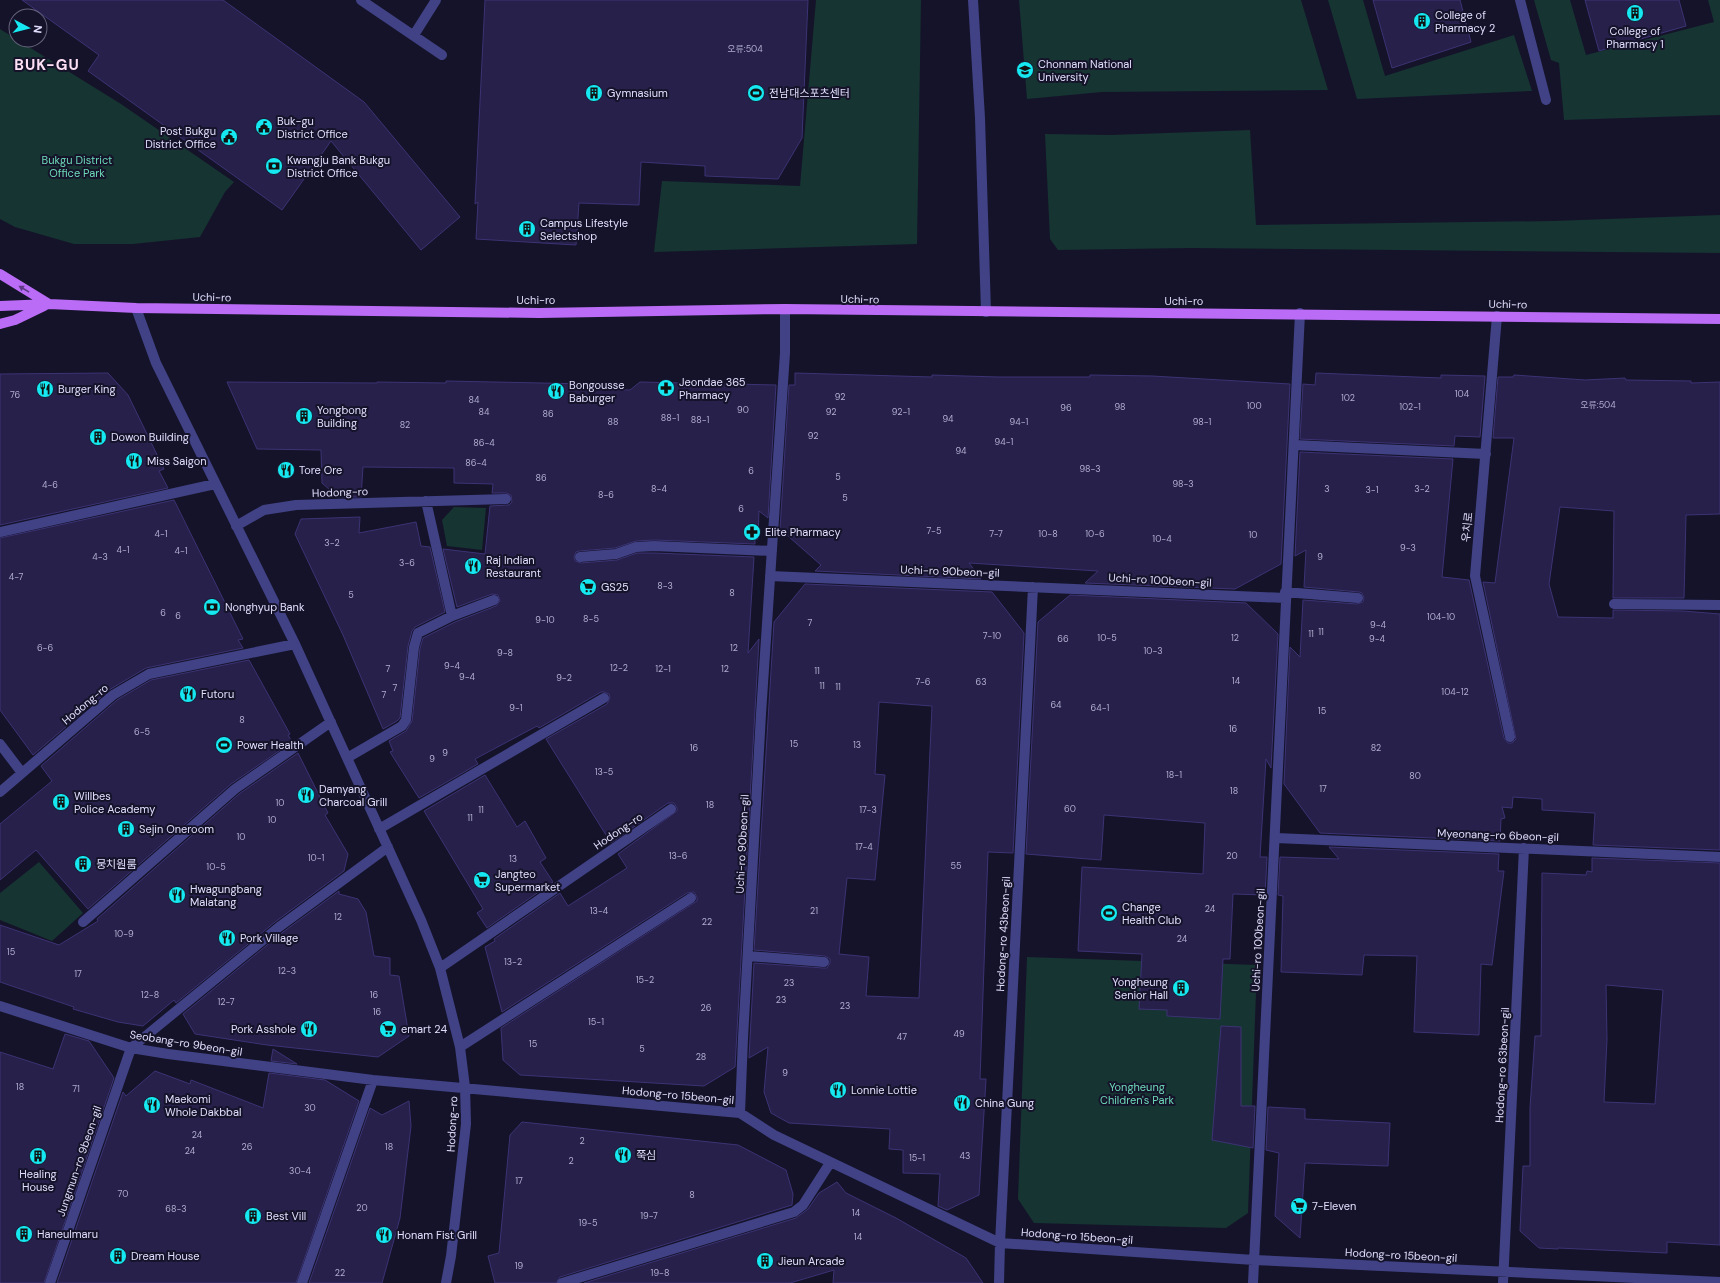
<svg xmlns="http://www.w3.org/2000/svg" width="1720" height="1283" font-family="'DM Sans','Noto Sans KR',sans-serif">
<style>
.green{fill:#163431}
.building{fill:#26204a;stroke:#3c3374;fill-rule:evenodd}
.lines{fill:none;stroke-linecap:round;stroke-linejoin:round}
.minor{stroke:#414286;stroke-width:10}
.major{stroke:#ba6cf6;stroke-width:10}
.oneway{fill:#5f3b86}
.labels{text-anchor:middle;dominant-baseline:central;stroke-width:4;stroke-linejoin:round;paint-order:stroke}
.number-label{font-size:9px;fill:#b2aed0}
.poi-label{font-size:11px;fill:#e0defd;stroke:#15132a;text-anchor:start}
.park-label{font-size:11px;fill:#6ddab8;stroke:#15132a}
.street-label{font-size:11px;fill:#e0defd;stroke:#15132a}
.district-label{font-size:15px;font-weight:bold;letter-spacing:1px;fill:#fde0f4;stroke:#15132a}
</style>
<rect width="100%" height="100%" fill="#15132a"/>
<path class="green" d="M816 0H921L917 244 654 252 662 181 800 186Z
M1019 0H1301L1328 90 1102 92 1027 99Z
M1328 0H1363L1385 76 1514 35 1532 91 1357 99Z
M1534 0H1570L1586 55 1714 22 1708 0H1720V115L1564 120 1559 63 1551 60Z
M0 29 121 104 234 182 225 192 200 237 133 244H74L15 227 0 219Z
M1250 130 1256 225 1553 221 1720 215V253L1190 248 1058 250 1050 239 1045 134 1111 135Z
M454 507 486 508 482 550 447 546 442 520Z
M39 862 83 913 52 941 0 920V893Z
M1027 957 1257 965 1248 1213 1226 1228 1034 1223 1018 1199Z"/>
<path class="building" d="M22 0H223L364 102 460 217 421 250 331 141 282 210 88 71 99 55Z
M485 0H808L802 138 778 179 705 176V166L641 162 639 205 579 203 576 245 476 239 478 202 475 204Z
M1373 0H1460L1471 42 1392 68Z
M1585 0H1679L1686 26 1599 51Z
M108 373 128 395 164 469 159 471 168 488 0 525V374Z
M795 373 932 377V375L998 377H1090V375L1152 376 1290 384 1281 564 1235 589 1085 583 1098 571 969 563 981 579 815 571 821 565 780 529 789 385H795Z
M1316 373 1441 378V375L1485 376 1480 437 1455 436 1454 446 1300 439 1303 384 1315 385Z
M1514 375 1585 380 1625 378 1626 380 1691 381V383L1720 382V514L1686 515 1684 598H1613L1614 511 1560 507 1549 584 1558 617 1613 618V610L1683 611 1720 614V850L1593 845 1595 813 1542 810V799L1513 797 1512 808 1502 807 1505 818 1501 819 1500 841 1320 833 1284 784 1290 647 1300 657 1303 600 1357 604 1363 602 1364 598 1362 593 1359 592 1304 587 1306 550 1295 556 1300 452 1453 459 1442 577 1469 580 1504 738 1508 743H1512L1516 739 1483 582 1495 583 1514 438H1493L1498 377H1513Z
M446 381 589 384 593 389 630 390 640 382 776 385 768 518 759 511 758 539H755V544L654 540 636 541 615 548 579 551 576 552 574 557 575 561 581 563 617 560 637 553H654L754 557 748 653 759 639 735 1067 704 1086 520 1075 503 1060 501 1028 697 901V897L694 892 687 893 502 1012 485 947 495 941 494 939 560 893 568 906 627 868 618 854 677 811V808L674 803H668L611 843 546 739 607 704 610 698 609 694 604 692H601L539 728 537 726 475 759 478 764 419 798 390 752 393 751 389 741 406 731 412 721 420 648 423 638 455 622 496 606 500 601 498 595 492 594 457 607 443 549 485 554 490 506 509 505 512 502 511 495 506 493H492L493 484 454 483V468L363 467 361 497H338L322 483 321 450 257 449 227 382 377 383V382L446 383Z
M174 500 243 639 238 640 243 648 146 668 109 690 33 755 0 710V538Z
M360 517 359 533 416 522 421 546 430 547 445 612 415 627 412 631 408 646 400 718 397 721 383 729 343 635 295 534 301 519Z
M805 584 992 592 1024 633 1013 853 988 852 980 1079H986L979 1195 947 1210 938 1206 940 1174 903 1173V1150L889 1149 890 1129 789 1123 771 1113 764 1092 768 1047 749 1058 754 963 823 968H827L830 963V959L825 956 754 950 774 622ZM879 702 932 706 919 998 866 996 869 957 839 954 847 878 875 880 885 775 875 774Z
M1070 595 1246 603 1278 634 1271 768 1266 759 1260 857H1267L1265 895 1233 894 1230 959H1223L1220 1019 1167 1016V1010L1139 1009 1142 954 1078 951 1082 867 1203 874 1205 823 1104 815 1101 860 1026 854 1038 622Z
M249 660 290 734 288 735 292 742 231 784 88 909 36 850 0 880V824L52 781 41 766 117 700 151 680Z
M298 753 328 813 325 815 348 854 344 871 275 922 176 1003 174 1000 143 1026 118 1022 73 1009 74 1007 0 982V925L59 945 98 921 97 919 239 794Z
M485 775 517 827 525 821 546 858 540 862 553 882 487 928 477 913 483 909 424 811Z
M1329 847 1499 854 1498 871H1504L1492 965 1481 964 1479 1035 1414 1032 1417 956 1364 955 1362 975 1281 972 1283 896 1278 895 1280 857 1339 859Z
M1592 858 1720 863V1245L1667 1242V1253L1558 1248V1249L1539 1248 1520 1231 1523 1166H1530V1108L1535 1036H1541L1542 873 1586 875 1587 871 1592 872ZM1606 985 1663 990 1655 1104 1604 1102 1607 1039Z
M339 891V894L358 899 366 912 374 956 390 958V975L399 976 409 1036 378 1057 267 1045 195 1034 183 1014 283 932Z
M1221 1026 1241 1027V1106H1255L1253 1148 1212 1140Z
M65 1034 89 1041 114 1078 44 1283H0V1052L53 1069Z
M273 1049 297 1064 271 1061Z
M155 1071 190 1084 191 1080 263 1108 269 1073 325 1080 359 1101 296 1283H57L123 1092 126 1096Z
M409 1101 411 1126 400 1218 382 1283H309L370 1108 382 1115Z
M1268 1107 1305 1109V1119L1390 1123 1388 1166 1305 1163 1300 1238 1275 1216 1279 1153 1266 1150Z
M522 1122 738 1145 786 1170 793 1194 792 1205 560 1277 556 1283H495L488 1256 499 1253 510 1135Z
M837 1182 846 1193 896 1218 966 1258 983 1283H833L834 1270 790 1283H584L796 1218 808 1209 819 1193Z"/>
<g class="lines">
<path class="minor" d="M361 0 442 55
M973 0 980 118 986 312
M1520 0 1546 100
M414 35 436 0
M136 308 156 363 295 644 421 920 440 968 460 1047 465 1087 466 1124 451 1256 446 1283
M1497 316 1475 576 1510 737
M1294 445 1486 454
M426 501 452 616
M236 526 264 510 296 505 506 499
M0 532 215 484
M580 557 616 554 636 547 654 546 772 551
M770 576 1285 598
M1285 592 1358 598
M1614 604 1720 605
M0 744 22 773
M347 758 402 726 406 720 414 647 418 633 452 616 494 600
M0 792 113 695 149 674 295 644
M379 829 604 698
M1276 838 1720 857
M83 922 235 789 331 722
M748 956 824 962
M440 968 671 809
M0 1006 131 1048 168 1054 373 1080 740 1113 774 1135 1000 1243 1254 1260 1720 1282
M460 1047 691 898
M740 1113 743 1038 761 714 785 353V309
M50 1283 131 1048 279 927 388 847
M302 1283 373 1080
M562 1283 794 1212 803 1205 830 1163
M999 1283 1000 1243 1033 587
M1253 1283 1300 313
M1503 1283 1524 848"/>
<path class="major" d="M0 274 49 304
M0 306 49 304 136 308 539 313 785 309 1720 319
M0 324 15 320 44 306"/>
</g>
<defs><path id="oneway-solid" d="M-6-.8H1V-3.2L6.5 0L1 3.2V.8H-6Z"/></defs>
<use class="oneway" href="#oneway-solid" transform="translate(24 289) rotate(-149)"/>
<defs>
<g id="building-disc" transform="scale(0.9)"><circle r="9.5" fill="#16e8f1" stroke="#15132a"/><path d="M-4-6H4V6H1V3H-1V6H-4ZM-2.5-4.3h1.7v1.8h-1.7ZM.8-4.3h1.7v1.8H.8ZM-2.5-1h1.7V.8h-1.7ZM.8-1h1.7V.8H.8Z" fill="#111"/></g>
<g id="university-disc" transform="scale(0.9)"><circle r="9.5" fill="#16e8f1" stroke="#15132a"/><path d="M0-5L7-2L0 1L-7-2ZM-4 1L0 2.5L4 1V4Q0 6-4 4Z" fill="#111"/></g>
<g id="stadium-disc" transform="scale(0.9)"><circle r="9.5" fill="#16e8f1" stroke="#15132a"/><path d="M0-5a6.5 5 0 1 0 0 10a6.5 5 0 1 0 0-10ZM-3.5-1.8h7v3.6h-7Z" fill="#111"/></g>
<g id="civic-disc" transform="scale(0.9)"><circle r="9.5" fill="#16e8f1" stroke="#15132a"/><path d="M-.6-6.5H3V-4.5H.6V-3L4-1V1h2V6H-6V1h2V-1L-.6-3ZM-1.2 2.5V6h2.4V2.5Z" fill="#111"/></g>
<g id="bank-disc" transform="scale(0.9)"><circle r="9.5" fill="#16e8f1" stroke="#15132a"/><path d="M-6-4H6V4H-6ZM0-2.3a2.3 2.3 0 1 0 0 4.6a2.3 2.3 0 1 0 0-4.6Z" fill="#111"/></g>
<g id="pharmacy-disc" transform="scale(0.9)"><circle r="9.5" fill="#16e8f1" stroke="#15132a"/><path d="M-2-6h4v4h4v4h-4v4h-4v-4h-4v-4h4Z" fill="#111"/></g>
<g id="restaurant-disc" transform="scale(0.9)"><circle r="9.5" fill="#16e8f1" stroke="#15132a"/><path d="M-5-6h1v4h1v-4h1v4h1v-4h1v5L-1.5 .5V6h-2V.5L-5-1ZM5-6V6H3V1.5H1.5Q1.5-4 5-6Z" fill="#111"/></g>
<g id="supermarket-disc" transform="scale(0.9)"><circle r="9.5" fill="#16e8f1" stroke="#15132a"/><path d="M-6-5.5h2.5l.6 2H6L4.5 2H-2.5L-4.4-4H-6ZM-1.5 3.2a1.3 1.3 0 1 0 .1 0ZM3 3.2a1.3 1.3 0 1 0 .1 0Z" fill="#111"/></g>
</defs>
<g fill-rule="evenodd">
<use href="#building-disc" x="1635" y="13"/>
<use href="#building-disc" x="1422" y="21"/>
<use href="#university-disc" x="1025" y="70"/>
<use href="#building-disc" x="594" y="93"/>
<use href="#stadium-disc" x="756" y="93"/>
<use href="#civic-disc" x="264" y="127"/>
<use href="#civic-disc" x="229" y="137"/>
<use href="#bank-disc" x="274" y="166"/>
<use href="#building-disc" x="527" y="229"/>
<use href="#pharmacy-disc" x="666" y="388"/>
<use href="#restaurant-disc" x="45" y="389"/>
<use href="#restaurant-disc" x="556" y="391"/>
<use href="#building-disc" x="304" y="416"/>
<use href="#building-disc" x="98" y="437"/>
<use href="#restaurant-disc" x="134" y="461"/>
<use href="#restaurant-disc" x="286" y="470"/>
<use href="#pharmacy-disc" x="752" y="532"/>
<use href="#restaurant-disc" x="473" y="566"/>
<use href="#supermarket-disc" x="588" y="587"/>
<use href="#bank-disc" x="212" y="607"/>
<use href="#restaurant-disc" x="188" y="694"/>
<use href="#stadium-disc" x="224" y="745"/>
<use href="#restaurant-disc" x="306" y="795"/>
<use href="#building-disc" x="61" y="802"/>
<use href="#building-disc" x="126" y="829"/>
<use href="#building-disc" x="83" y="864"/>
<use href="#supermarket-disc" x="482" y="880"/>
<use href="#restaurant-disc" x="177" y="895"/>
<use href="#stadium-disc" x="1109" y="913"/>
<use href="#restaurant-disc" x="227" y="938"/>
<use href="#building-disc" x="1181" y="988"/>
<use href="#restaurant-disc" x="309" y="1029"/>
<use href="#supermarket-disc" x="388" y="1029"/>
<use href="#restaurant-disc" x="838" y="1090"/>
<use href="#restaurant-disc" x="962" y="1103"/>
<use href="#restaurant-disc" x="152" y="1105"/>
<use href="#restaurant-disc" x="623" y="1155"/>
<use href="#building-disc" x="38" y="1156"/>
<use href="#supermarket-disc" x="1299" y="1206"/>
<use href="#building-disc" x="253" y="1216"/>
<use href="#building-disc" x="24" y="1234"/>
<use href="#restaurant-disc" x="384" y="1235"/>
<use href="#building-disc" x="118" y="1256"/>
<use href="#building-disc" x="765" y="1261"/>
</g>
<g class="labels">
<g class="number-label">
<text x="745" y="49">오류:504</text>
<text x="1462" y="394">104</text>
<text x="15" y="395">76</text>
<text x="840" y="397">92</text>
<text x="1348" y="398">102</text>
<text x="474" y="400">84</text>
<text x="1598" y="405">오류:504</text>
<text x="1254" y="406">100</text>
<text x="1120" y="407">98</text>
<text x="1410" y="407">102-1</text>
<text x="1066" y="408">96</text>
<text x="743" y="410">90</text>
<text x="484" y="412">84</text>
<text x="831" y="412">92</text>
<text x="901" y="412">92-1</text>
<text x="548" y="414">86</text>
<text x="670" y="418">88-1</text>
<text x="948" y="419">94</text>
<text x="700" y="420">88-1</text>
<text x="613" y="422">88</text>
<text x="1019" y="422">94-1</text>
<text x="1202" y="422">98-1</text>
<text x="405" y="425">82</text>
<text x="813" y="436">92</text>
<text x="1004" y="442">94-1</text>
<text x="484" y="443">86-4</text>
<text x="961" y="451">94</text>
<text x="476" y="463">86-4</text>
<text x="1090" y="469">98-3</text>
<text x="751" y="471">6</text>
<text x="838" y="477">5</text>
<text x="541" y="478">86</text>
<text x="1183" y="484">98-3</text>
<text x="50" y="485">4-6</text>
<text x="659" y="489">8-4</text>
<text x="1327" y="489">3</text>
<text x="1422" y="489">3-2</text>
<text x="1372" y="490">3-1</text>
<text x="606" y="495">8-6</text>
<text x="845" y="498">5</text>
<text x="741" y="509">6</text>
<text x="934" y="531">7-5</text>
<text x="161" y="534">4-1</text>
<text x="996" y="534">7-7</text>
<text x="1048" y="534">10-8</text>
<text x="1095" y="534">10-6</text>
<text x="1253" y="535">10</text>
<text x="1162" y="539">10-4</text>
<text x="332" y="543">3-2</text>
<text x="1408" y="548">9-3</text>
<text x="123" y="550">4-1</text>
<text x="181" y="551">4-1</text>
<text x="100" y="557">4-3</text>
<text x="1320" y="557">9</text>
<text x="407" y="563">3-6</text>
<text x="16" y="577">4-7</text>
<text x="665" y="586">8-3</text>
<text x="732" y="593">8</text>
<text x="351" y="595">5</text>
<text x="163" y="613">6</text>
<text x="178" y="616">6</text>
<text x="1441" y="617">104-10</text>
<text x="591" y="619">8-5</text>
<text x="545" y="620">9-10</text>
<text x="810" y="623">7</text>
<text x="1378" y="625">9-4</text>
<text x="1321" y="632">11</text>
<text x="1311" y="634">11</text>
<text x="992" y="636">7-10</text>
<text x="1107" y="638">10-5</text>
<text x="1235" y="638">12</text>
<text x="1063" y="639">66</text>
<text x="1377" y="639">9-4</text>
<text x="45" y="648">6-6</text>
<text x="734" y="648">12</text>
<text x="1153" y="651">10-3</text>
<text x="505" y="653">9-8</text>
<text x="452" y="666">9-4</text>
<text x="619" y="668">12-2</text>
<text x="388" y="669">7</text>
<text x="663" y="669">12-1</text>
<text x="725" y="669">12</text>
<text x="817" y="671">11</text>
<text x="467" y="677">9-4</text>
<text x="564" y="678">9-2</text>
<text x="1236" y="681">14</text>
<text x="923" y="682">7-6</text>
<text x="981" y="682">63</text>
<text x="822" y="686">11</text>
<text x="838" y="687">11</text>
<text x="395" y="688">7</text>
<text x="1455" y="692">104-12</text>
<text x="384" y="695">7</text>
<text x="1056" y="705">64</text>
<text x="516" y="708">9-1</text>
<text x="1100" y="708">64-1</text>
<text x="1322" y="711">15</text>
<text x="242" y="720">8</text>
<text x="1233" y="729">16</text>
<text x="142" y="732">6-5</text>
<text x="794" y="744">15</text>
<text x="857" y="745">13</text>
<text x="694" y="748">16</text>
<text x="1376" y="748">82</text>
<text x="445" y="753">9</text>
<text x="432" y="759">9</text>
<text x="604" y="772">13-5</text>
<text x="1174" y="775">18-1</text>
<text x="1415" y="776">80</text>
<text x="1323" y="789">17</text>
<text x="1234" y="791">18</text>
<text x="280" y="803">10</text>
<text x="710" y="805">18</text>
<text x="1070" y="809">60</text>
<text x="481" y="810">11</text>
<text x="868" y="810">17-3</text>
<text x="470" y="818">11</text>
<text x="272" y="820">10</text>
<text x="241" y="837">10</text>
<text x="864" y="847">17-4</text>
<text x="678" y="856">13-6</text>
<text x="1232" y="856">20</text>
<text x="316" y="858">10-1</text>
<text x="513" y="859">13</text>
<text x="956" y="866">55</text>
<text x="216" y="867">10-5</text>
<text x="1210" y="909">24</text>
<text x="599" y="911">13-4</text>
<text x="814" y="911">21</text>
<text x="338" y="917">12</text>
<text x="707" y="922">22</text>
<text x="124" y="934">10-9</text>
<text x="1182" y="939">24</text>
<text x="11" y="952">15</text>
<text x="513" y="962">13-2</text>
<text x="287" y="971">12-3</text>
<text x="78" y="974">17</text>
<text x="645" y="980">15-2</text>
<text x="789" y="983">23</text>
<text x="150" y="995">12-8</text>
<text x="374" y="995">16</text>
<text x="781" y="1000">23</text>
<text x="226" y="1002">12-7</text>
<text x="845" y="1006">23</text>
<text x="706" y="1008">26</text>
<text x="377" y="1012">16</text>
<text x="596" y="1022">15-1</text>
<text x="959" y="1034">49</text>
<text x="902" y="1037">47</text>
<text x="533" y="1044">15</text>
<text x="642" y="1049">5</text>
<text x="701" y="1057">28</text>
<text x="785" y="1073">9</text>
<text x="20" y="1087">18</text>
<text x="76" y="1089">71</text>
<text x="310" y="1108">30</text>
<text x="197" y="1135">24</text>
<text x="582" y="1141">2</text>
<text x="247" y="1147">26</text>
<text x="389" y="1147">18</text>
<text x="190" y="1151">24</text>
<text x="965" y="1156">43</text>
<text x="917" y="1158">15-1</text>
<text x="571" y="1161">2</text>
<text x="300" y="1171">30-4</text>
<text x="519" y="1181">17</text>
<text x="123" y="1194">70</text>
<text x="692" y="1195">8</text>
<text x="362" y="1208">20</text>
<text x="176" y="1209">68-3</text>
<text x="856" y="1213">14</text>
<text x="649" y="1216">19-7</text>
<text x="588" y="1223">19-5</text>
<text x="858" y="1237">14</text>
<text x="519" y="1266">19</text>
<text x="340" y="1273">22</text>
<text x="660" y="1273">19-8</text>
</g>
<g class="poi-label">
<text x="1435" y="15">College of<tspan x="1435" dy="13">Pharmacy 2</tspan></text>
<text x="1635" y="31" text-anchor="middle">College of<tspan x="1635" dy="13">Pharmacy 1</tspan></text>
<text x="1038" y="64">Chonnam National<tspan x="1038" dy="13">University</tspan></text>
<text x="607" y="93">Gymnasium</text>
<text x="769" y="93">전남대스포츠센터</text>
<text x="277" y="121">Buk-gu<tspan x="277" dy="13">District Office</tspan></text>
<text x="216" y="131" text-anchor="end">Post Bukgu<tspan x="216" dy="13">District Office</tspan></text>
<text x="287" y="160">Kwangju Bank Bukgu<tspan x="287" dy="13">District Office</tspan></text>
<text x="540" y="223">Campus Lifestyle<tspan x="540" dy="13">Selectshop</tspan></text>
<text x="679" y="382">Jeondae 365<tspan x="679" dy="13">Pharmacy</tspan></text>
<text x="569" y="385">Bongousse<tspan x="569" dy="13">Baburger</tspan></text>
<text x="58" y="389">Burger King</text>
<text x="317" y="410">Yongbong<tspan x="317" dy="13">Building</tspan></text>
<text x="111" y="437">Dowon Building</text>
<text x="147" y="461">Miss Saigon</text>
<text x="299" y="470">Tore Ore</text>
<text x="765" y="532">Elite Pharmacy</text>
<text x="486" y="560">Raj Indian<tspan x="486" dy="13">Restaurant</tspan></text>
<text x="601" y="587">GS25</text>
<text x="225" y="607">Nonghyup Bank</text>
<text x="201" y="694">Futoru</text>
<text x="237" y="745">Power Health</text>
<text x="319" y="789">Damyang<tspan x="319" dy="13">Charcoal Grill</tspan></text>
<text x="74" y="796">Willbes<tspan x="74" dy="13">Police Academy</tspan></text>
<text x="139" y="829">Sejin Oneroom</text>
<text x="96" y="864">뭉치원룸</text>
<text x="495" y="874">Jangteo<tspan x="495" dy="13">Supermarket</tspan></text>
<text x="190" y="889">Hwagungbang<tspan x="190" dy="13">Malatang</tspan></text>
<text x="1122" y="907">Change<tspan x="1122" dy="13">Health Club</tspan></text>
<text x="240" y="938">Pork Village</text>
<text x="1168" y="982" text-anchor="end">Yongheung<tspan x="1168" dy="13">Senior Hall</tspan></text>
<text x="296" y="1029" text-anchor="end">Pork Asshole</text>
<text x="401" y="1029">emart 24</text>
<text x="851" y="1090">Lonnie Lottie</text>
<text x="165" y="1099">Maekomi<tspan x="165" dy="13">Whole Dakbbal</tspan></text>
<text x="975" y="1103">China Gung</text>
<text x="636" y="1155">쭉심</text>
<text x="38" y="1174" text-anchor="middle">Healing<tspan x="38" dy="13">House</tspan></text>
<text x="1312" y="1206">7-Eleven</text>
<text x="266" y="1216">Best Vill</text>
<text x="37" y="1234">Haneulmaru</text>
<text x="397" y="1235">Honam Fist Grill</text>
<text x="131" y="1256">Dream House</text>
<text x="778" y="1261">Jieun Arcade</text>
</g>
<g class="park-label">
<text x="77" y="160">Bukgu District<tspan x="77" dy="13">Office Park</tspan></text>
<text x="1137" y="1087">Yongheung<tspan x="1137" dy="13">Children's Park</tspan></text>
</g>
<g class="street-label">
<text transform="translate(212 297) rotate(1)">Uchi-ro</text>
<text transform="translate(860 299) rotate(1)">Uchi-ro</text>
<text x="536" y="300">Uchi-ro</text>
<text x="1184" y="301">Uchi-ro</text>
<text transform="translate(1508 304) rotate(1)">Uchi-ro</text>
<text transform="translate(340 492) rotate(-2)">Hodong-ro</text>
<text transform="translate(1467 527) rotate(-84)">우치로</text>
<text transform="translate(950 571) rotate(2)">Uchi-ro 90beon-gil</text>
<text transform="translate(1160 580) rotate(3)">Uchi-ro 100beon-gil</text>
<text transform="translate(85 704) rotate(-40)">Hodong-ro</text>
<text transform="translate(618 831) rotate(-34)">Hodong-ro</text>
<text transform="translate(1498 835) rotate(2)">Myeonang-ro 6beon-gil</text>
<text transform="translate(742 844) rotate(-87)">Uchi-ro 90beon-gil</text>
<text transform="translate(1003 934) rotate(-87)">Hodong-ro 43beon-gil</text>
<text transform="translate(1258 940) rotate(-87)">Uchi-ro 100beon-gil</text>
<text transform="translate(186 1043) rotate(9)">Seobang-ro 9beon-gil</text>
<text transform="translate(1502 1065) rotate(-87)">Hodong-ro 63beon-gil</text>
<text transform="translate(678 1095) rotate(5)">Hodong-ro 15beon-gil</text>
<text transform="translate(452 1124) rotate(-87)">Hodong-ro</text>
<text transform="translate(79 1161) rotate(-71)">Jungmun-ro 9beon-gil</text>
<text transform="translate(1077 1236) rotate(4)">Hodong-ro 15beon-gil</text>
<text transform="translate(1401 1255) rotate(3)">Hodong-ro 15beon-gil</text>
</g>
<g class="district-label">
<text x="47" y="65">BUK-GU</text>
</g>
</g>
<g transform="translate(28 28) rotate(97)"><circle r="19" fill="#15132a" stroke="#66647e"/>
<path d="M0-3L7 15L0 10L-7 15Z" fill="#16e8f1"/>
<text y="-6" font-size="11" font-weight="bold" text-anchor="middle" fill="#e0defd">N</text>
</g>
</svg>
